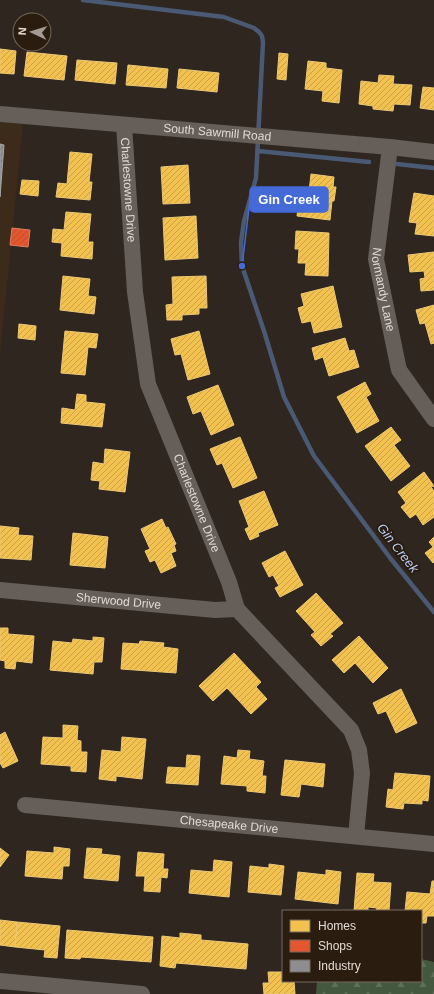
<svg xmlns="http://www.w3.org/2000/svg" width="434" height="994" font-family="Helvetica,sans-serif">
<style>
.built{fill:#3c2b1b}
.forest{fill:url(#forest-firs)}
.homes{fill:url(#homes-hatch);stroke:#edc875}
.shops{fill:url(#shops-hatch);stroke:#e37e5f}
.industry{fill:url(#industry-hatch);stroke:#a6a4a5}
.lines{fill:none;stroke-linecap:round;stroke-linejoin:round}
.stream{stroke:#4a5a74;stroke-width:4.5}
.minor{stroke:#655e59;stroke-width:16}
.labels{text-anchor:middle;dominant-baseline:central;stroke-width:4;stroke-linejoin:round;paint-order:stroke}
.street-label{font-size:12px;fill:#e2d9d1;stroke:#2a1d10}
.water-label{font-size:13px;font-style:italic;fill:#b6d0fa;stroke:#2a1d10}
.leader{fill:none;stroke:#446ad7;stroke-width:1.5}
.callout-dot{fill:#446ad7;stroke:#2a1d10;stroke-width:1.5}
.callout{fill:#446ad7;stroke:#446ad7;stroke-width:1.5}
.callout-label{font-size:13px;text-anchor:middle;font-weight:bold;fill:#fff}
</style>
<defs>
<pattern id="forest-firs" width="22" height="20" patternUnits="userSpaceOnUse"><rect width="22" height="20" fill="#44573f"/><path d="M5 1l3.5 6h-7zM16 11l3.5 6h-7z" fill="#5f6f5a"/></pattern>
<pattern id="homes-hatch" width="6" height="6" patternUnits="userSpaceOnUse"><rect width="6" height="6" fill="#f2c14e"/><path d="M-1 1l2-2M0 6l6-6M5 7l2-2" fill="none" stroke="#c6a14a"/></pattern>
<pattern id="shops-hatch" width="6" height="6" patternUnits="userSpaceOnUse"><rect width="6" height="6" fill="#e4572e"/><path d="M-1 1l2-2M0 6l6-6M5 7l2-2" fill="none" stroke="#b45033"/></pattern>
<pattern id="industry-hatch" width="6" height="6" patternUnits="userSpaceOnUse"><rect width="6" height="6" fill="#8d8d92"/><path d="M-1 1l2-2M0 6l6-6M5 7l2-2" fill="none" stroke="#777679"/></pattern>
</defs>
<rect width="100%" height="100%" fill="#2e261f"/>
<path class="built" d="M0 122 23 124 0 355Z"/>
<path class="forest" d="M421 959 434 962V994H316L317 981H421Z"/>
<path class="homes" d="M0 49 16 51 14 74 0 73Z
M27 52 67 56 64 80 24 76Z
M279 53 288 54 286 80 277 79Z
M77 60 117 63 115 84 75 80Z
M308 61 326 63V68L342 70 339 103 322 101 323 91 305 89Z
M128 65 168 69 166 88 126 85Z
M179 69 219 73 217 92 177 88Z
M379 75 394 76 393 84 412 85 410 105 394 104 393 111 373 109V106L359 104 361 81 378 83Z
M423 87 434 88V110L420 108Z
M70 152 92 154 89 182H92L90 200 56 197 58 183 67 184Z
M188 165 190 203 163 204 161 167Z
M311 174 334 177 333 187H336L334 201H332L330 220 297 216 299 200 308 201Z
M22 180 39 181 38 196 20 194Z
M414 193 434 196V236L415 234 417 223 409 222Z
M66 212 91 214 88 242H93L92 259 61 256 62 243 52 242 53 229 64 230Z
M196 216 198 258 165 260 163 218Z
M296 231 329 233 328 276 305 275 306 263H298L299 249H295Z
M434 252V290L421 291 420 279 425 278 424 271 410 272 408 255Z
M63 276 90 279 88 296 96 297 94 314 60 310Z
M206 276 207 308H199V314L182 315V320H167L166 305 173 304 172 277Z
M333 286 342 327 314 333 311 321 302 323 298 308 304 306 301 294Z
M434 305V343L431 344 425 323 420 324 416 310Z
M19 324 36 326 35 340 18 338Z
M65 331 98 334 96 348 88 347 85 375 61 373Z
M199 331 210 374 188 380 181 354 175 355 171 339Z
M345 338 349 351 354 350 359 367 329 376 323 357 315 360 312 348Z
M365 382 371 394 366 397 379 421 357 433 337 397Z
M218 385 234 425 211 435 201 411 193 414 187 397Z
M77 394 86 395V402L105 404 102 427 61 423 62 408 75 410Z
M391 427 401 440 394 445 410 466 391 481 365 446Z
M240 437 257 478 233 488 222 463 217 465 210 449Z
M105 449 130 452 125 492 99 489 100 481 91 480 93 462 104 464Z
M424 472 434 486 431 487 434 491V517L423 525 416 514 410 518 401 507 406 503 398 492Z
M264 491 278 525 258 533 259 536 250 540 245 529 249 527 239 501Z
M162 519 166 528 168 527 176 544 174 545 176 551 171 553 176 566 161 573 155 560 150 562 145 551 150 549 141 529Z
M0 526 19 528 18 535 33 536 31 560 0 558Z
M73 533 108 537 105 568 70 565Z
M434 537V562L433 563 425 553 433 547 429 542Z
M285 551 303 585 280 597 275 588 279 586 273 575 269 577 262 563Z
M316 593 343 623 330 634 333 636 321 646 311 635 315 632 296 611Z
M0 628H8V634L34 636 32 663 16 661 15 669 5 668V661L0 660Z
M359 636 388 668 373 683 355 663 344 673 332 660Z
M93 637 104 638 102 662H94L93 674 50 670 53 641 72 643 73 639 93 641Z
M140 641 164 643 163 647 178 649 176 673 121 669 123 643 139 644Z
M234 653 261 682 256 687 267 699 251 714 227 688 213 701 199 686Z
M401 689 417 723 396 733 386 711 378 714 373 703Z
M63 725 78 726 77 740 81 741V752H87L86 772 71 771V766L41 764 43 737 63 738Z
M5 732 18 761 3 768 0 763V735Z
M122 737 146 739 142 779 116 776V781L99 779 102 750 121 752Z
M238 750 250 751 249 759 264 761 262 776H266L265 793 247 791V786L221 784 224 756 237 758Z
M187 755 200 756 198 785 166 783 168 767 186 768Z
M285 760 325 764 323 787 301 784 299 797 281 795Z
M395 773 430 776 428 801 422 800V804L404 803 403 809 386 807 388 789 393 790Z
M54 847 70 849 69 866H63L62 879 25 876 27 851 54 853Z
M0 848 9 855 0 867Z
M87 848 102 849 101 854 120 856 118 881 84 878Z
M138 852 164 854 163 869H168L167 878 161 877 160 892 144 891 145 876H136Z
M214 860 232 862 229 897 189 893 191 870 213 872Z
M269 864 284 866 281 895 248 892 250 866 269 868Z
M326 870 341 872 338 904 295 899 298 872 326 875Z
M357 873 374 874 373 882 391 883 389 911H376L377 908 368 907V911H354Z
M432 881H434V916H427L426 923H421V911H405L407 892 430 894Z
M0 920 17 922 15 947 0 945Z
M17 922 60 926 57 958 44 957 45 950 15 947Z
M67 930 153 937 151 962 81 957 80 959 65 958Z
M180 933 201 935V940L248 944 246 969 176 963 175 968 160 966 162 936 180 938Z
M268 972H283V981H294L295 994H264L263 983H269Z"/>
<path class="shops" d="M12 228 30 230 28 247 10 245Z"/>
<path class="industry" d="M0 144 4 145 0 197Z"/>
<g class="lines">
<path class="stream" d="M83 0 224 17 254 28 259 32 262 36 263 42 256 178 244 221 241 242 242 266 264 331 284 397 314 456 391 559 434 612
M258 151 369 162
M397 164 434 168"/>
<g class="minor">
<path id="s1" d="M0 114 390 147 434 152"/>
<path id="s2" d="M124 125 135 292 148 384 229 582 237 609 351 730 359 750 362 773 356 836"/>
<path id="s3" d="M390 147 376 259 399 370 434 419"/>
<path id="s4" d="M0 590 215 610 237 609"/>
<path id="s5" d="M25 805 434 844"/>
<path d="M0 981 142 994"/>
</g>
</g>
<g class="labels">
<g class="street-label">
<text stroke="none"><textPath href="#s1" startOffset="218">South Sawmill Road</textPath></text>
<text stroke="none"><textPath href="#s2" startOffset="65">Charlestowne Drive</textPath></text>
<text stroke="none"><textPath href="#s3" startOffset="144">Normandy Lane</textPath></text>
<text stroke="none"><textPath href="#s2" startOffset="389">Charlestowne Drive</textPath></text>
<text stroke="none"><textPath href="#s4" startOffset="119">Sherwood Drive</textPath></text>
<text stroke="none"><textPath href="#s5" startOffset="205">Chesapeake Drive</textPath></text>
</g>
<g class="water-label">
<text transform="translate(398 548) rotate(52)">Gin Creek</text>
</g>
</g>
<path class="leader" d="M242 266L250 200"/>
<circle class="callout-dot" cx="242" cy="266" r="4"/>
<rect class="callout" x="250" y="187" width="78" height="25" rx="4"/>
<g class="callout-label">
<text x="289" y="204">Gin Creek</text>
</g>
<rect x="282" y="910" width="140" height="72" fill="#2a1d10" stroke="#74685d"/>
<rect x="290" y="920" width="20" height="12" fill="#f2c14e" stroke="#74685d"/>
<text x="318" y="930" font-size="12" fill="#e2d9d1">Homes</text>
<rect x="290" y="940" width="20" height="12" fill="#e4572e" stroke="#74685d"/>
<text x="318" y="950" font-size="12" fill="#e2d9d1">Shops</text>
<rect x="290" y="960" width="20" height="12" fill="#8d8d92" stroke="#74685d"/>
<text x="318" y="970" font-size="12" fill="#e2d9d1">Industry</text>
<g transform="translate(32 32) rotate(274)"><circle r="19" fill="#2a1d10" stroke="#74685d"/>
<path d="M0-3L7 15L0 10L-7 15Z" fill="#a39a93"/>
<text y="-6" font-size="11" font-weight="bold" text-anchor="middle" fill="#e2d9d1">N</text>
</g>
</svg>
